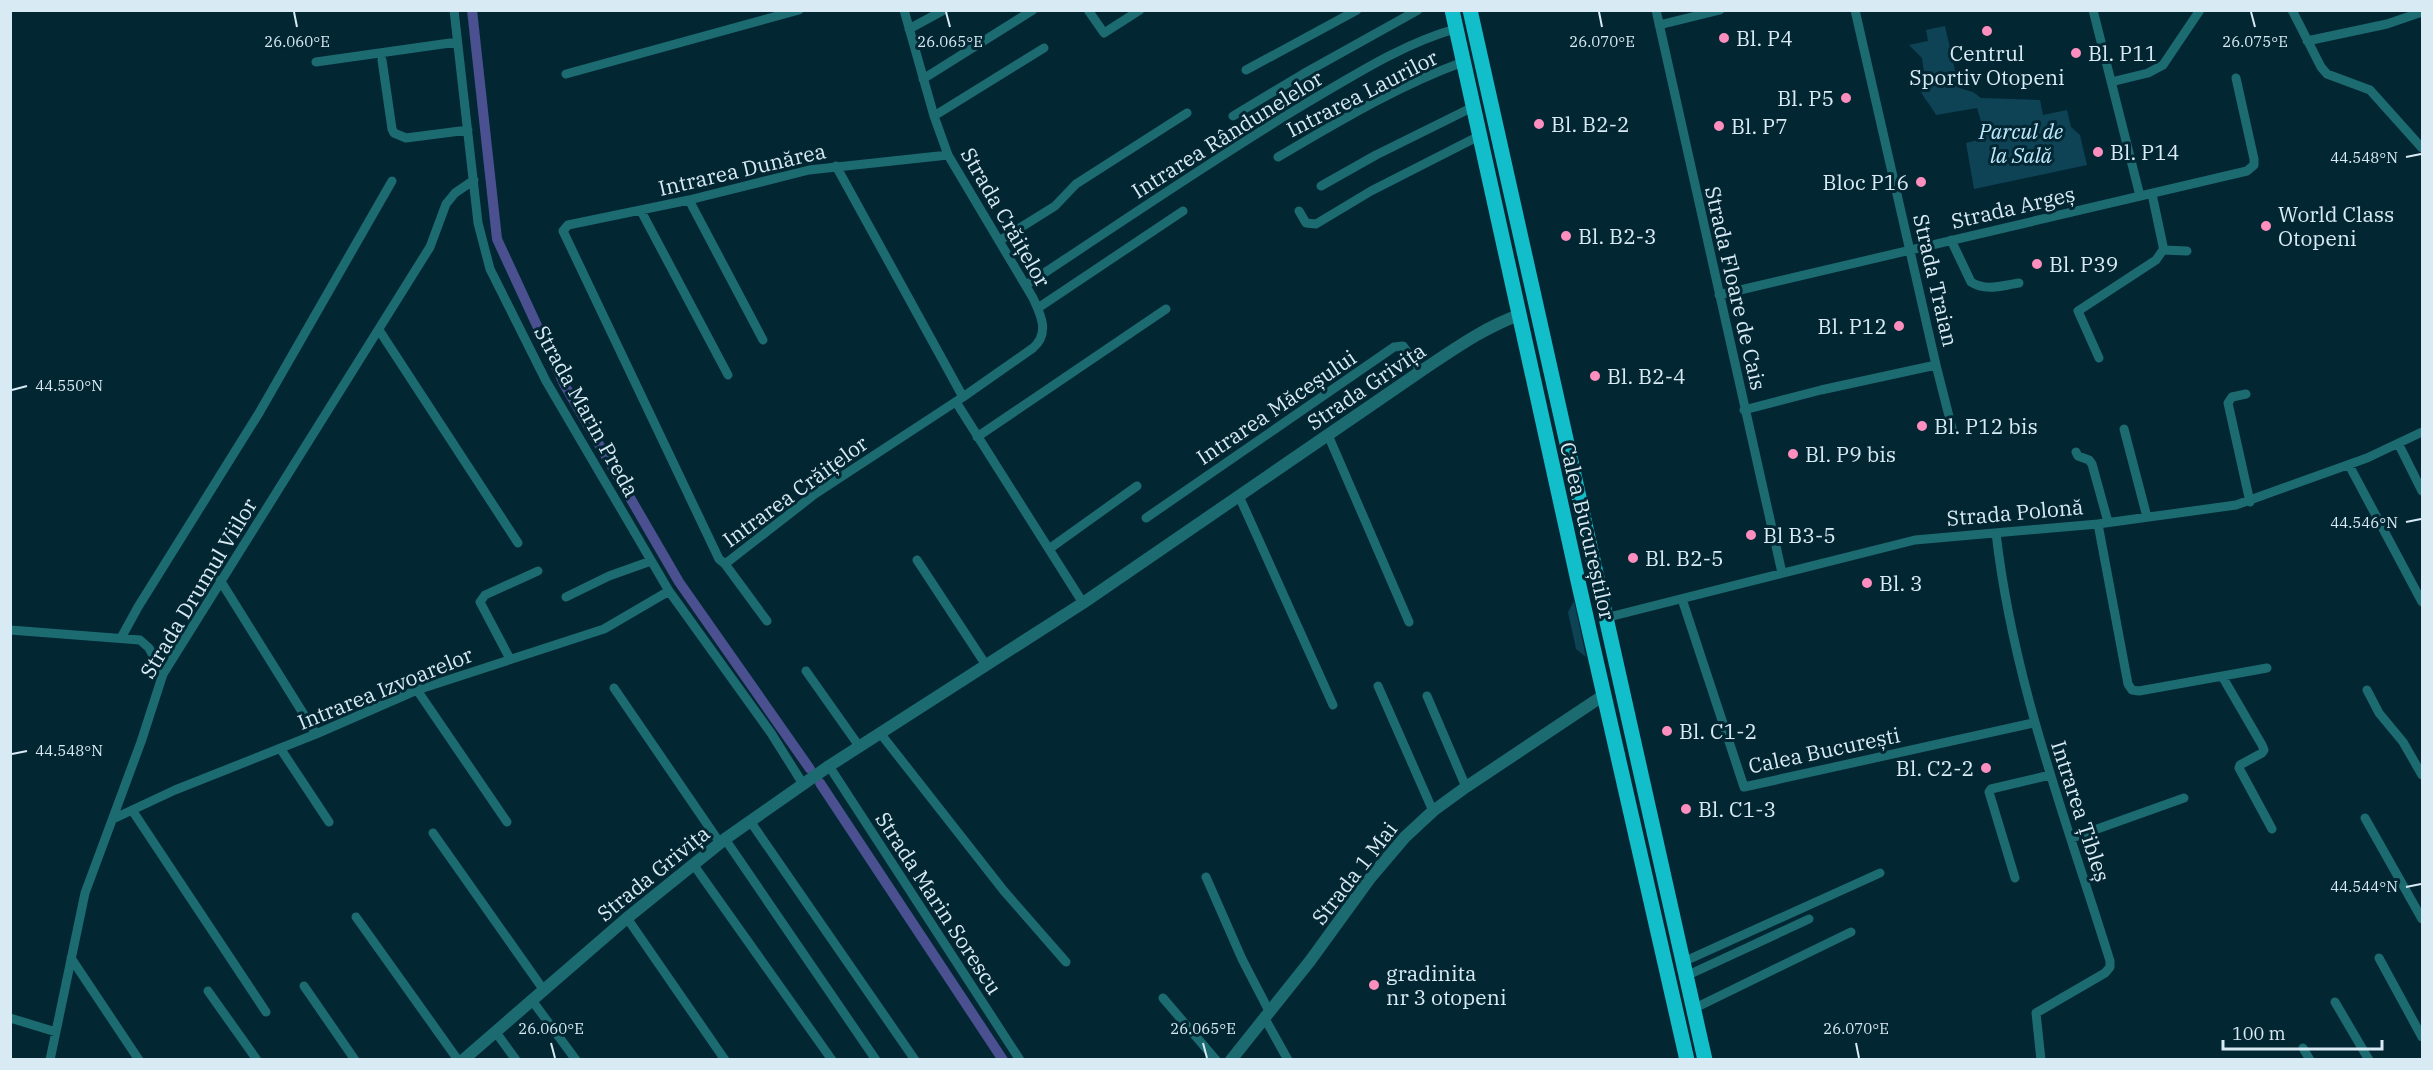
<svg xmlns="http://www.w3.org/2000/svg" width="2433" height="1070" font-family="'IBM Plex Serif',serif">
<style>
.green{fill:#0e4356}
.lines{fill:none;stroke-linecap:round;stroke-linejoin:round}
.canal{stroke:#4b5090;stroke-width:10}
.minor{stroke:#1c6b71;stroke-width:9}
.tertiary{stroke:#1c6b71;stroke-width:12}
.trunk{stroke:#12bec9;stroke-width:15}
.ticks{fill:none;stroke:#d8eaf3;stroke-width:2}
.poi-dot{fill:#fd8ebe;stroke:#032633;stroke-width:2}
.labels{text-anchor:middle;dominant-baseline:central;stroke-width:6;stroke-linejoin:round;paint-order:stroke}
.poi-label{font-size:21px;fill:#d8eaf3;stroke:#032633;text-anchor:start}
.street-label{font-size:21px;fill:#d8eaf3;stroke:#032633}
.park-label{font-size:21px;font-style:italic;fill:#beebff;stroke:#032633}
.ticks-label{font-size:15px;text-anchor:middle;fill:#d8eaf3;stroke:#032633;stroke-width:6;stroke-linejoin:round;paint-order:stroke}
</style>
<rect width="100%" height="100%" fill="#032633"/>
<path class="green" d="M1945 26 1959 88 1973 92 1981 98 2040 100 2043 115 2067 110 2071 127 2080 135 2087 165 1974 189 1966 143 1986 138 1977 108 1936 115C1928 100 1922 99 1917 80L1924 72 1922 58 1909 45 1928 41 1926 30Z
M1574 601 1586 657 1576 649 1568 612Z"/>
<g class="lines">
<path class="canal" d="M472 10 497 239 564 384 679 582 810 769
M820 783 1003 1060"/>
<path class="minor" d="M454 10 478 223 490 269 546 381 669 591 771 733 803 784
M1088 10 1104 33 1140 10
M1656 10 1782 573
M2093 10 2140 196
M2292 10 2321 67 2327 74 2370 90 2422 148
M1659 25 1720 10
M909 29 944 10
M2307 41 2387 24 2422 12
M382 60 392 129 394 133 406 138 468 130
M316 62 457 42
M1246 70 1357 10
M566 74 799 10
M923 79 1033 10
M2111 82 2148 73 2163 65 2200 10
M934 116 1044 48
M1233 116 1303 74 1418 10
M1278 157C1338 122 1397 86 1463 62
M836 166 963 397
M1321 186 1376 155 1473 107
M689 200 763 340
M641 211 728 375
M1299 211 1306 223 1316 224 1371 191 1479 136
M1951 240 1971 282C1986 292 2004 285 2019 283
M999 241 1055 206 1076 184 1187 113
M2163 250 2187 251
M1026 285C1119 224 1210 161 1305 104 1353 76 1402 44 1455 29
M1719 295 2247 171 2254 165V159L2236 78
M1038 308 1183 211
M379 330 518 543
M2099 358 2078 311 2156 260 2163 250V246L2152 194
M1936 365 1953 432
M2246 394 2232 397 2228 403 2250 502
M956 402 1083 603
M1744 410 1821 390 1936 365 1855 10
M2124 429 2147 517
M1328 435 1409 622
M977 437 1166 309
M2399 445 2422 491
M2076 452 2078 456 2089 460 2092 464 2108 522
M2349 465 2422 602
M1239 496 1333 705
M1146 518 1394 347 1403 346 1421 371
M2098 524 2128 684 2132 690 2139 691 2267 668
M1996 533C2013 682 2066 819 2110 961V967L2105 973 2036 1013 2041 1060
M1049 549 1137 486
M917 560 986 665
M725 564 815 494 963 397 1033 348C1050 333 1041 315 1033 298L948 155 934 116 904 10
M220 580 316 734
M566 597 609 576 651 561
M1682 599 1744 787 2033 723
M1605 618 1915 540 2098 524 2236 505 2367 458 2422 432
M767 621 725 564 719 559 563 231 568 225 689 200 809 170 948 155
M10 630 140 640 149 648 163 674
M121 638 138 607 259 413 392 181
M510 659 480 602 485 595 538 571
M806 671 859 746
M2222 676 2262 745 2264 750 2262 753 2240 765 2239 768 2272 829
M1378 686 1433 811
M614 688 720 843
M417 690 507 822
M2367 690 2379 713 2403 742 2422 775
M1427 696 1466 787
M880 733 1004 891 1066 962
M280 748 329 822
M829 766 1020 1060
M132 810 266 1012
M2365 818 2422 919
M113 819 175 790 316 734 417 690 604 629 669 591
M750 821 915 1060
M433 833 543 989
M2072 838 2184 798
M725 839 876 1060
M693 864 832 1060
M1206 877 1242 959 1269 1011
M2015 878 1989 792 1991 789 2050 775
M356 917 458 1060
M627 918 725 1060
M71 958 139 1060
M2379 958 2422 1037
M1683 962 1880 873
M1686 976 1809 919
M304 986 355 1060
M208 991 257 1060
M1163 998 1216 1060
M531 999 576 1060
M2335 1002 2369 1060
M1693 1009 1851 932
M1264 1017 1288 1060
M10 1018 56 1032
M495 1031 516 1060
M2303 1048 2310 1060
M50 1060 85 893 141 742 163 674 430 247 446 204 455 193 474 180"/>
<path class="tertiary" d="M463 1060 627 918 725 839 829 766 1083 603 1421 371C1453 350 1483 328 1519 315
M1231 1060 1310 961 1371 877 1405 837 1433 811 1466 787 1604 695"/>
<path class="trunk" d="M1452 10 1578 581 1687 1060
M1470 10 1705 1060"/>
</g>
<path class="ticks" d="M294 12 297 27M946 12 950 27M1599 12 1602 27M2251 12 2255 27M2406 157 2421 154M12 390 27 386M2406 522 2421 519M12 754 27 751M2406 887 2421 884M551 1043 555 1058M1203 1043 1207 1058M1856 1043 1859 1058"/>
<g class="poi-dot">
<circle cx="1987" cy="31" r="6"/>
<circle cx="1724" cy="38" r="6"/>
<circle cx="2076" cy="53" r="6"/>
<circle cx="1846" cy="98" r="6"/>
<circle cx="1539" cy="124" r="6"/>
<circle cx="1719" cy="126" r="6"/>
<circle cx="2098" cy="152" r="6"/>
<circle cx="1921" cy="182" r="6"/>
<circle cx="2266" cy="226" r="6"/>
<circle cx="1566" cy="236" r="6"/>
<circle cx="2037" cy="264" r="6"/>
<circle cx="1899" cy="326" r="6"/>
<circle cx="1595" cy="376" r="6"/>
<circle cx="1922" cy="426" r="6"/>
<circle cx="1793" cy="454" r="6"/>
<circle cx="1751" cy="535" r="6"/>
<circle cx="1633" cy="558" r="6"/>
<circle cx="1867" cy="583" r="6"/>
<circle cx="1667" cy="731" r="6"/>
<circle cx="1986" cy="768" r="6"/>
<circle cx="1686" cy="809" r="6"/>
<circle cx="1374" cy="985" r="6"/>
</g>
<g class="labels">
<g class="poi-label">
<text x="1736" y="38">Bl. P4</text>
<text x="1987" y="53" text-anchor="middle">Centrul<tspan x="1987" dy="24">Sportiv Otopeni</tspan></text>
<text x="2088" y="53">Bl. P11</text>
<text x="1834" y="98" text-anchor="end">Bl. P5</text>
<text x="1551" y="124">Bl. B2-2</text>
<text x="1731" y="126">Bl. P7</text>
<text x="2110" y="152">Bl. P14</text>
<text x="1909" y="182" text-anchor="end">Bloc P16</text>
<text x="2278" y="214">World Class<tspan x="2278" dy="24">Otopeni</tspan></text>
<text x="1578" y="236">Bl. B2-3</text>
<text x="2049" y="264">Bl. P39</text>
<text x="1887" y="326" text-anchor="end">Bl. P12</text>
<text x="1607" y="376">Bl. B2-4</text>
<text x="1934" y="426">Bl. P12 bis</text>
<text x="1805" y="454">Bl. P9 bis</text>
<text x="1763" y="535">Bl B3-5</text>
<text x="1645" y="558">Bl. B2-5</text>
<text x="1879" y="583">Bl. 3</text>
<text x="1679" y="731">Bl. C1-2</text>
<text x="1974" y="768" text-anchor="end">Bl. C2-2</text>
<text x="1698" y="809">Bl. C1-3</text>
<text x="1386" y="973">gradinita<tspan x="1386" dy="24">nr 3 otopeni</tspan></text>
</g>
<g class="street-label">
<text transform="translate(1362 93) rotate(-27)">Intrarea Laurilor</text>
<text transform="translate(1227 134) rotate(-32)">Intrarea Rândunelelor</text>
<text transform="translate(742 169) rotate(-13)">Intrarea Dunărea</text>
<text transform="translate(2013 207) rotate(-13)">Strada Argeș</text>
<text transform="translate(1006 217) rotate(60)">Strada Crăițelor</text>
<text transform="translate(1936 280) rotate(77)">Strada Traian</text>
<text transform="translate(1736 288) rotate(77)">Strada Floare de Cais</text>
<text transform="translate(1366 386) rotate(-34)">Strada Grivița</text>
<text transform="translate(1276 407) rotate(-34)">Intrarea Măceșului</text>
<text transform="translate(587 411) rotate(61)">Strada Marin Preda</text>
<text transform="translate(795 491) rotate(-36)">Intrarea Crăițelor</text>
<text transform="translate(2015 512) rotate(-5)">Strada Polonă</text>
<text transform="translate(1588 531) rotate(77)">Calea Bucureștilor</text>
<text transform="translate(198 588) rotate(-59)">Strada Drumul Viilor</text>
<text transform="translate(385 688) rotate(-22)">Intrarea Izvoarelor</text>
<text transform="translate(1824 750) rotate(-12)">Calea București</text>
<text transform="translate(2081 811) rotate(72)">Intrarea Țibleș</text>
<text transform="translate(653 873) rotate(-39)">Strada Grivița</text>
<text transform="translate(1354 873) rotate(-52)">Strada 1 Mai</text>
<text transform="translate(939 903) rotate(57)">Strada Marin Sorescu</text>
</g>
<g class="park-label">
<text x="2021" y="131">Parcul de<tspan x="2021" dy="24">la Sală</tspan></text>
</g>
</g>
<g class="ticks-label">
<text x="297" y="47">26.060°E</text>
<text x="950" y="47">26.065°E</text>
<text x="1602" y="47">26.070°E</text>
<text x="2255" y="47">26.075°E</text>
<text x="2364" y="163">44.548°N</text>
<text x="69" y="391">44.550°N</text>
<text x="2364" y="528">44.546°N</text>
<text x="69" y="756">44.548°N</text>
<text x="2364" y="892">44.544°N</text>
<text x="551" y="1034">26.060°E</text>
<text x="1203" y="1034">26.065°E</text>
<text x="1856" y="1034">26.070°E</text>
</g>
<rect width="2433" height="1070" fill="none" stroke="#d8eaf3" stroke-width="24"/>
<path d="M2223 1040v9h159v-9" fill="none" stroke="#d8eaf3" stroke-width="3"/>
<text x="2232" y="1040" font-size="18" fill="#d8eaf3" stroke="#032633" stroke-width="4.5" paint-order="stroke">100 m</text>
</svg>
